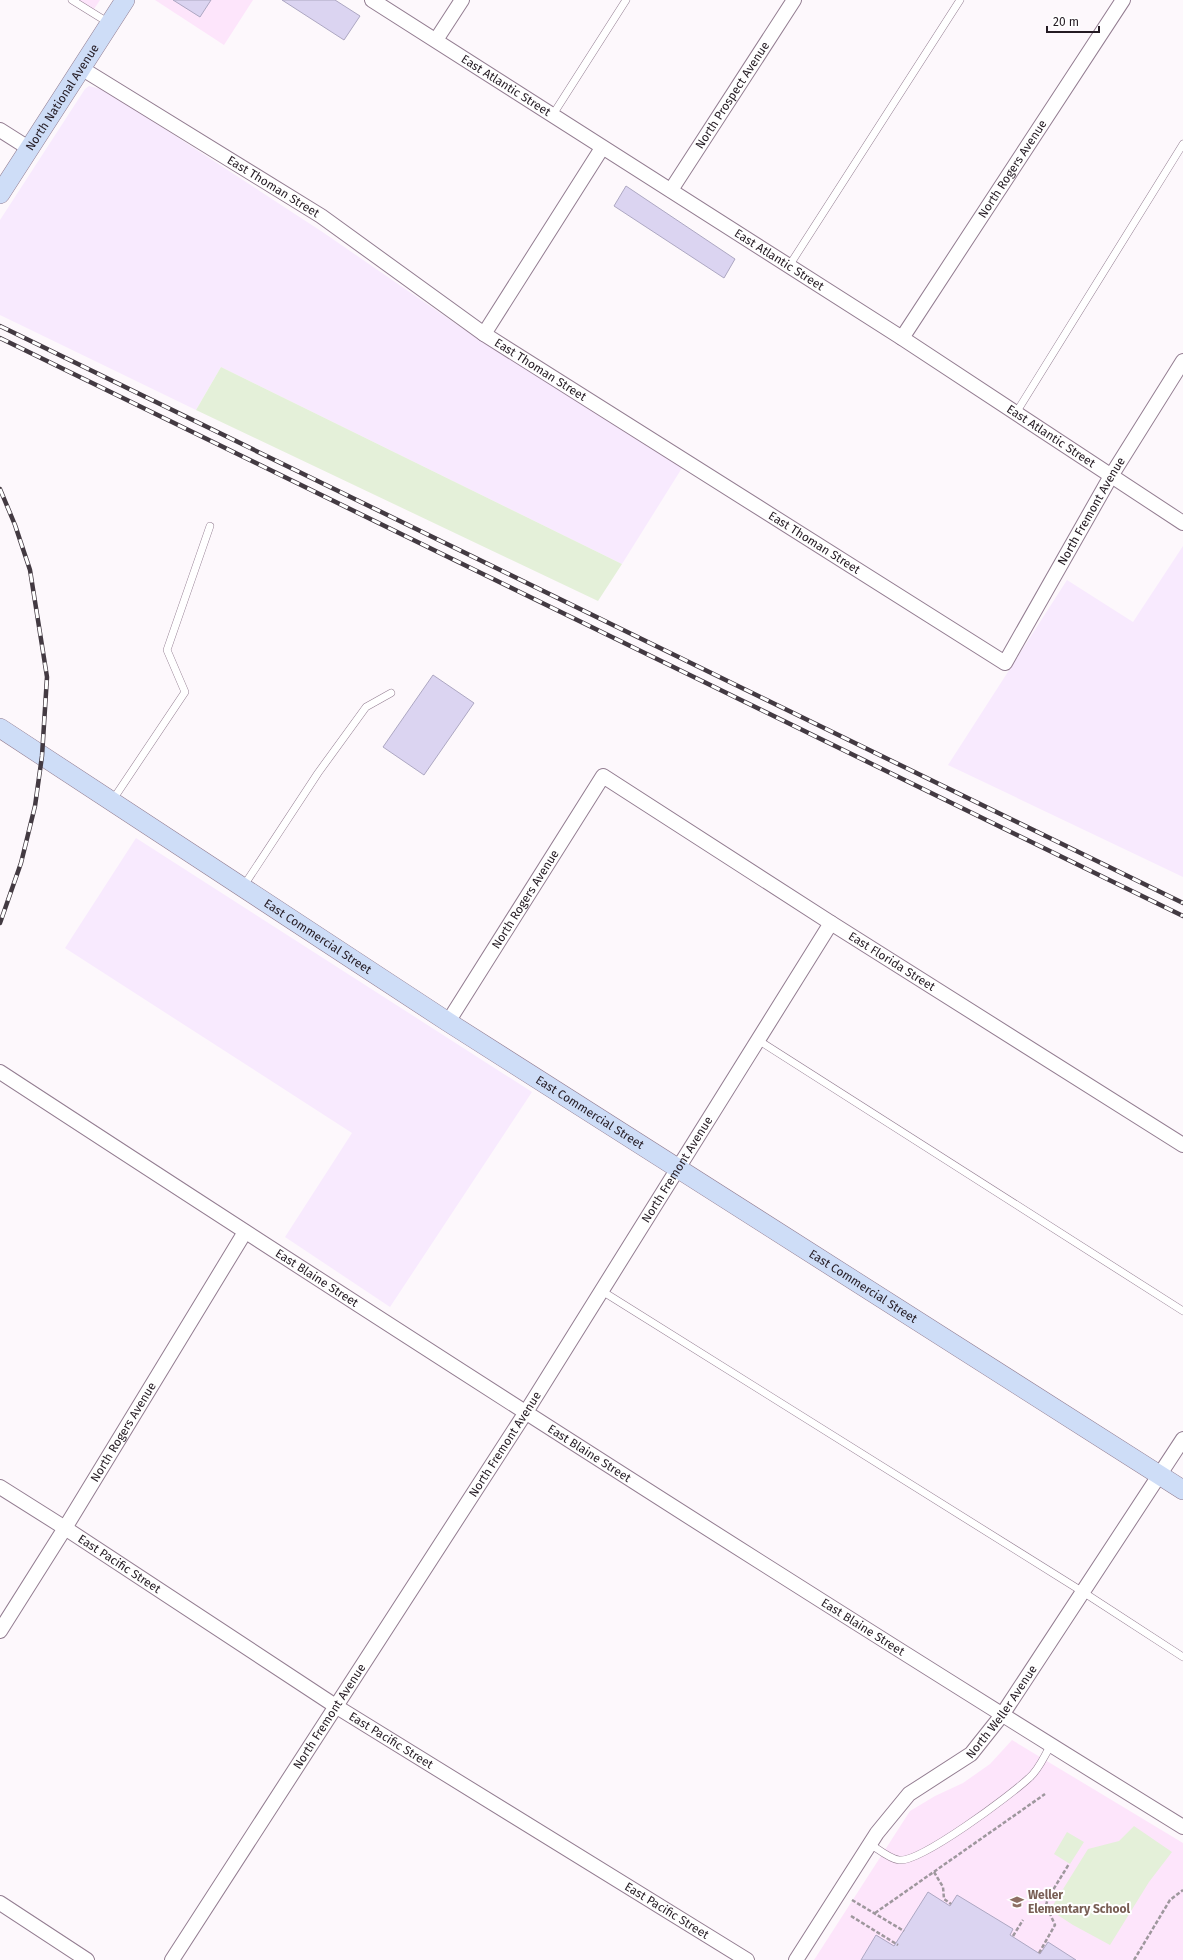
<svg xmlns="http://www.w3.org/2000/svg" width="1183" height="1960" font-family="'Fira Sans',sans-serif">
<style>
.built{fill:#fde5fb}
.industrial{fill:#f8eafe}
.green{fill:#e4f0d9}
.building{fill:#dbd4f1;stroke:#ada7c2}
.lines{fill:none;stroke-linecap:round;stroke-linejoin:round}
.lane-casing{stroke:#937d91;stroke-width:8}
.street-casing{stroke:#937d91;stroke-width:16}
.secondary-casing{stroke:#937d91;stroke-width:20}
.path{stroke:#9e979d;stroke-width:2.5;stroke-dasharray:4 2;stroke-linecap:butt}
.lane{stroke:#fff;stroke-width:7}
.street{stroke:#fff;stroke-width:14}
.secondary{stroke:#ceddf7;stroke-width:19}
.rail-casing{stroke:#433a42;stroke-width:4.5}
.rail{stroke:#fff;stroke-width:3;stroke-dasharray:9;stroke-linecap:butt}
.labels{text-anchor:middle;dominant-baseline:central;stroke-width:4;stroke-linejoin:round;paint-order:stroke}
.street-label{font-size:12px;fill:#241b23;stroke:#fff}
.education-label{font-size:12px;font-weight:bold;fill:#785e54;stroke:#fff;text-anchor:start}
</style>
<rect width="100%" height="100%" fill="#fdf8fc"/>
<path class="built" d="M72 0H100L92 12Z
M155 0H253L224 45Z
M1012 1740 1183 1843V1960H814L910 1811 935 1796 963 1783 990 1764Z"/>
<path class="industrial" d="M89 86 105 90 324 233 472 335 682 468 622 564 221 367 196 410 0 315V220L85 89Z
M1183 546V877L948 765 1067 580 1133 622Z
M136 838 532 1092 390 1307 285 1237 352 1133 65 948Z"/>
<path class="green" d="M221 367 622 564 598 601 196 410Z
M1134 1826 1172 1852 1149 1882 1110 1945 1073 1925 1050 1910 1088 1849 1119 1841Z
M1067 1832 1084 1842 1070 1864 1054 1854Z"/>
<path class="building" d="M173 0H211L200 17Z
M282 0H335L360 16 344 40Z
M626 186 735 259 724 278 614 206Z
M433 675 474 703 424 775 383 747Z
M928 1892 950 1906 957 1895 1013 1929 1010 1935 1040 1954 1048 1942 1076 1960H861L876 1935 894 1946Z"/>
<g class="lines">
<g class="lane-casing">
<path id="lane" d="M72 0 109 23
M552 116 626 0
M789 266 960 0
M1016 413 1183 144
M112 801 185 692 167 650 210 526
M243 887 318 773 366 707 391 693
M758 1040 1183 1311
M602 1291 1083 1592 1183 1657
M870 1844C878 1849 890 1859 899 1860 920 1863 1011 1795 1029 1778 1039 1770 1044 1756 1051 1745"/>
</g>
<g class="street-casing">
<g id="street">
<path id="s1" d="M372 0 902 338 1183 523"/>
<path d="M436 40 462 0"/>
<path id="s2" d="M81 68 321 216 484 334 1005 663 1111 476 1183 361"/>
<path d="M0 130 30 149"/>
<path id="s3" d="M671 190 794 0"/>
<path d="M484 334 602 148"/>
<path id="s4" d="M902 338 1123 0"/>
<path id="s5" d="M448 1022 603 776 831 923 1183 1145"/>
<path id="s6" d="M0 1072C392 1328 785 1581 1183 1827"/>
<path id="s7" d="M0 1487 65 1528 337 1707 747 1960"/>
<path id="s8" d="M0 1631 65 1528 245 1232"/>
<path d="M0 1903 87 1960"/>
<path id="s9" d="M172 1960 526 1412 831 923"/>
<path id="s10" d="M796 1960 877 1833 909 1794 971 1754 1002 1715 1183 1439"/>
</g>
</g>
<g class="secondary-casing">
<g id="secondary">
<path id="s11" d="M0 194 125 0"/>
<path id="s12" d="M0 728 448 1022 1183 1490"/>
</g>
</g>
<path class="path" d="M934 1872 943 1887 944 1899 951 1904
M852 1900 904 1931
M875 1913 1045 1794
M851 1916 898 1945
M1013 1936 1023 1920
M1039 1953 1055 1925 1046 1905 1048 1898 1069 1864
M1134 1960 1170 1900 1183 1890"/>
<use href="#lane" class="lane"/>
<use href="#street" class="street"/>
<use href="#secondary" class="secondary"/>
<g class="rail-casing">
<path id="rail" d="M0 326 1183 903
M0 338 1183 916
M0 489 15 525 30 570 47 677 42 756 35 806 21 863 0 923"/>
</g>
<use href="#rail" class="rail"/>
</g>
<defs>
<g id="school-bare" transform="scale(1.08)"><path d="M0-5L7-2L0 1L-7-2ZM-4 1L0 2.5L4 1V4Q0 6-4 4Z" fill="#8d6e63" stroke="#fff" stroke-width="2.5" paint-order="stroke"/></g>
</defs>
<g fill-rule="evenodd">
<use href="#school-bare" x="1017" y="1902"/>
</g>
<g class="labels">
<g class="street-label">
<text stroke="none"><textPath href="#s1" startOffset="159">East Atlantic Street</textPath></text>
<text stroke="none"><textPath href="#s3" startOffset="113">North Prospect Avenue</textPath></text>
<text stroke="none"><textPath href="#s11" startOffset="115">North National Avenue</textPath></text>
<text stroke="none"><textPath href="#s4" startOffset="202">North Rogers Avenue</textPath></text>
<text stroke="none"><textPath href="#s2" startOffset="226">East Thoman Street</textPath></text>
<text stroke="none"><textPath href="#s1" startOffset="483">East Atlantic Street</textPath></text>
<text stroke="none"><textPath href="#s2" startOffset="550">East Thoman Street</textPath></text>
<text stroke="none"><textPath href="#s1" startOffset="807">East Atlantic Street</textPath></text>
<text stroke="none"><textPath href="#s2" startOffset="1274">North Fremont Avenue</textPath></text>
<text stroke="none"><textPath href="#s2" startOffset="874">East Thoman Street</textPath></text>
<text stroke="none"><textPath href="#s5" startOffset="145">North Rogers Avenue</textPath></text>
<text stroke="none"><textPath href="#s12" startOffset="380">East Commercial Street</textPath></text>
<text stroke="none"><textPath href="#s5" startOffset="634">East Florida Street</textPath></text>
<text stroke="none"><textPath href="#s12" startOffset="704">East Commercial Street</textPath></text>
<text stroke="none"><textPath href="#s9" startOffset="938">North Fremont Avenue</textPath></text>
<text stroke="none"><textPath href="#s6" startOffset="378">East Blaine Street</textPath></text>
<text stroke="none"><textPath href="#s12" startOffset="1028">East Commercial Street</textPath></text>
<text stroke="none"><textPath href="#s8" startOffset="234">North Rogers Avenue</textPath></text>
<text stroke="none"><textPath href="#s9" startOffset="614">North Fremont Avenue</textPath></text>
<text stroke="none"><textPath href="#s6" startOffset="702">East Blaine Street</textPath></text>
<text stroke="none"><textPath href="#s7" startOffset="142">East Pacific Street</textPath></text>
<text stroke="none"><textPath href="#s6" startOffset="1026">East Blaine Street</textPath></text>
<text stroke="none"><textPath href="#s10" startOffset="327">North Weller Avenue</textPath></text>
<text stroke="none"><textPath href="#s9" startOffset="290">North Fremont Avenue</textPath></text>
<text stroke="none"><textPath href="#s7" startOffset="466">East Pacific Street</textPath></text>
<text stroke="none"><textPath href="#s7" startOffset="790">East Pacific Street</textPath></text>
</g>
<g class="education-label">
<text x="1028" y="1895">Weller<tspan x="1028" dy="14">Elementary School</tspan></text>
</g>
</g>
<path d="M1047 26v6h52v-6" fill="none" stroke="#241b23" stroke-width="2"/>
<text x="1053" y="26" font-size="12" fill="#241b23" stroke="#ffffff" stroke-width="3" paint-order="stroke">20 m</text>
</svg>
